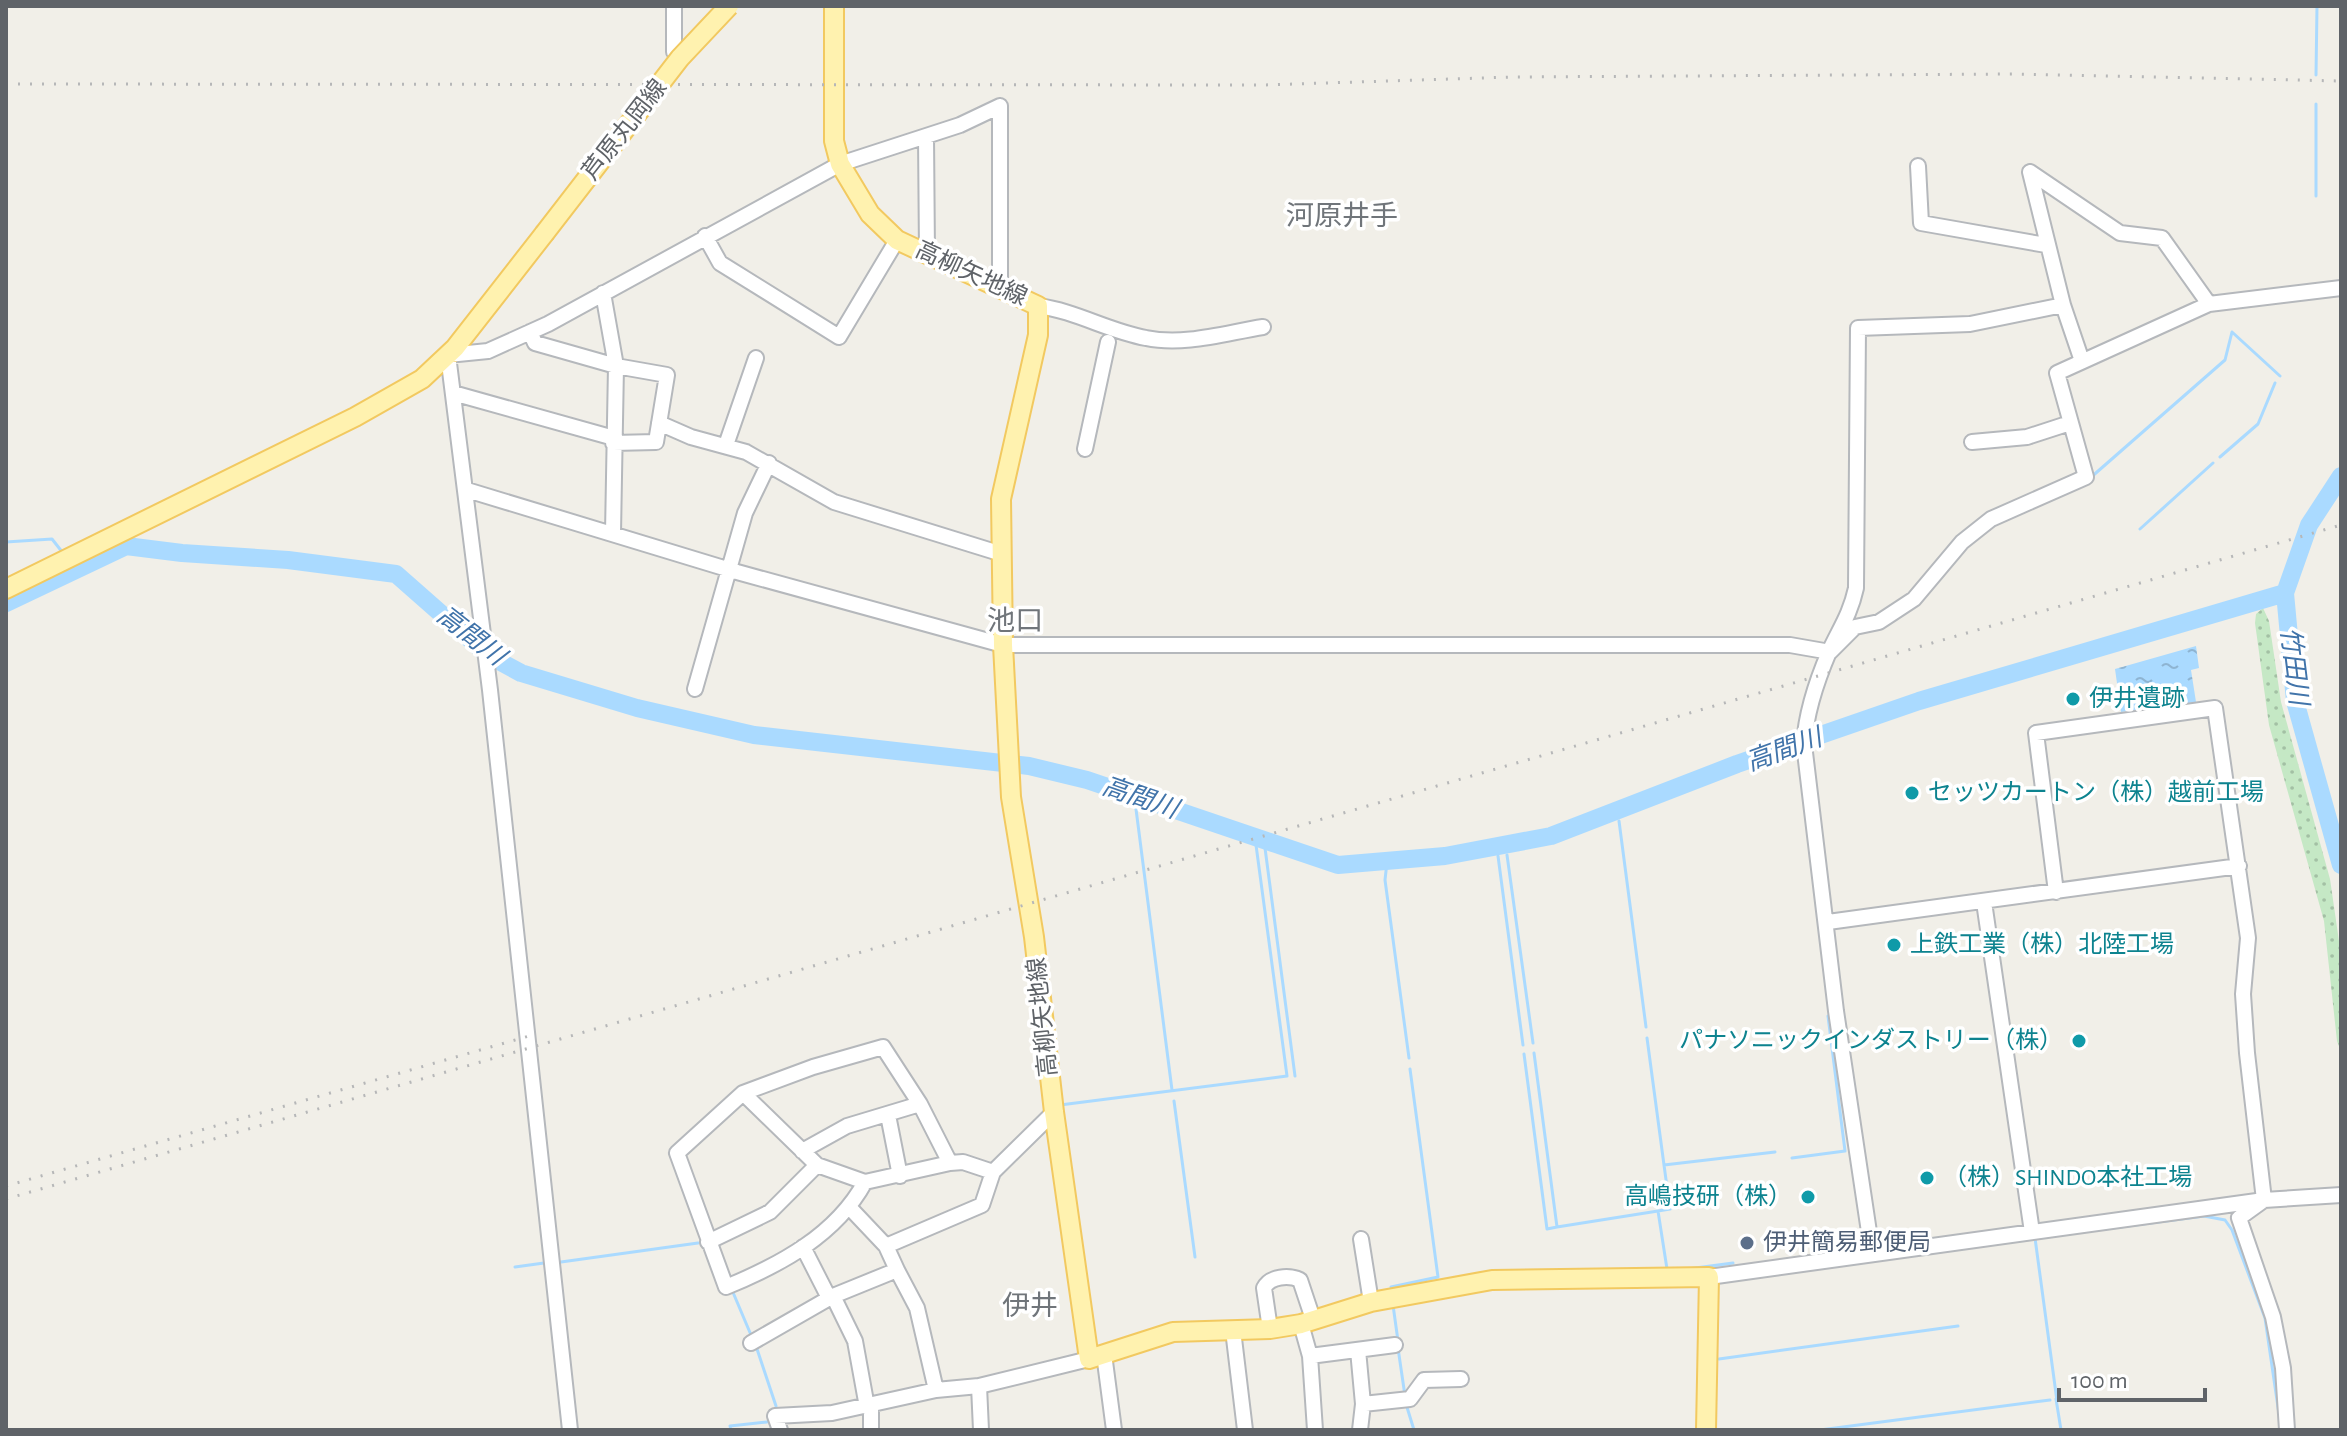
<svg xmlns="http://www.w3.org/2000/svg" width="2347" height="1436" font-family="'Alegreya Sans','Noto Sans JP',sans-serif">
<style>
.grass{fill:url(#grass-dots)}
.water{fill:url(#water-ripples)}
.lines{fill:none;stroke-linecap:round;stroke-linejoin:round}
.stream{stroke:#aadaff;stroke-width:3}
.river{stroke:#aadaff;stroke-width:18}
.minor-casing{stroke:#b5b8bc;stroke-width:18}
.major-casing{stroke:#f2c960;stroke-width:22}
.minor{stroke:#fff;stroke-width:14}
.major{stroke:#fff2af;stroke-width:18}
.rail{stroke:#b6b7b8;stroke-width:3;stroke-dasharray:2 10;stroke-linecap:butt}
.major-bridge-casing{stroke:#f2c960;stroke-width:22;stroke-linecap:butt}
.major-bridge{stroke:#fff2af;stroke-width:18}
.culture-dot{fill:#0f9aa8;stroke:#fff;stroke-width:3}
.service-dot{fill:#5c6f8a;stroke:#fff;stroke-width:3}
.labels{text-anchor:middle;dominant-baseline:central;stroke-width:7;stroke-linejoin:round;paint-order:stroke}
.street-label{font-size:24px;fill:#5f6368;stroke:#fff}
.culture-label{font-size:24px;fill:#0d838f;stroke:#fff;text-anchor:start}
.service-label{font-size:24px;fill:#4e5e75;stroke:#fff;text-anchor:start}
.water-label{font-size:26px;font-style:italic;fill:#4174aa;stroke:#fff}
.quarter-label{font-size:28px;fill:#70757a;stroke:#fff}
</style>
<defs>
<pattern id="grass-dots" width="8" height="8" patternUnits="userSpaceOnUse" patternTransform="scale(2)"><rect width="8" height="8" fill="#c5e8c5"/><path d="M2 2h.1M6 6h.1" fill="none" stroke="#a3c0a4" stroke-width="1.8" stroke-linecap="round"/></pattern>
<pattern id="water-ripples" width="26" height="14" patternUnits="userSpaceOnUse" patternTransform="scale(2)"><rect width="26" height="14" fill="#aadaff"/><path d="M2 4q2-2 4 0t4 0M15 11q2-2 4 0t4 0" fill="none" stroke="#8eb4d2"/></pattern>
</defs>
<rect width="100%" height="100%" fill="#f1efe8"/>
<path class="grass" d="M2263 608 2269 621 2281 702 2330 879 2341 955V1052L2337 1041 2324 921 2269 725 2255 623 2256 614Z"/>
<path class="water" d="M2196 646 2199 668 2191 670 2196 702 2121 712 2115 669Z"/>
<g class="lines">
<path class="stream" d="M2316 75 2317 6
M2316 104V196
M2220 457 2258 424 2275 383
M2089 479 2225 360 2232 332 2280 376
M2140 529 2213 463
M6 542 52 539 63 553
M1136 809 1172 1090
M1619 821 1646 1027
M1265 848 1295 1076
M1507 855 1533 1043
M1498 856 1523 1045
M1387 862 1385 880 1409 1058
M1647 1038 1664 1165 1775 1152
M1534 1053 1557 1227 1658 1211
M1524 1054 1547 1229 1557 1227
M1174 1101 1195 1257
M1060 1105 1287 1076 1256 845
M1792 1158 1845 1151 1828 1016
M1664 1165 1670 1209 1658 1211 1667 1269
M2105 1229 2204 1216 2225 1220 2232 1230 2265 1318 2279 1414
M2035 1238 2057 1401
M561 1262 698 1243
M515 1267 544 1263
M1688 1269 1733 1263
M1391 1287 1438 1277 1410 1069
M732 1290 751 1335
M1393 1305 1398 1341
M756 1346 776 1406
M1398 1348 1405 1396
M1719 1359 1958 1326
M2056 1399 2061 1430
M1406 1404 1414 1430
M731 1430 730 1426 767 1422
M1820 1430 2050 1400"/>
<path class="river" d="M2341 476 2309 525 2285 593 2295 701 2341 865
M6 603 126 546 182 553 288 560 396 574 488 655 521 673 637 708 754 735 1029 766 1087 780 1338 865 1445 856 1551 836 1737 764 1919 701 2285 593"/>
<g class="minor-casing">
<path id="minor" d="M674 52V6
M1000 106V287
M926 136 927 254
M1918 166 1921 223 2046 245
M2030 172 2120 233 2162 238 2209 304
M2030 172 2063 305 2082 361
M705 236 720 263 839 337 897 240
M603 293 616 366 667 375 656 442 613 443
M1038 306C1076 311 1108 331 1146 338 1184 346 1225 333 1263 327
M530 332 535 343 616 366 613 533
M453 393 614 438
M659 423 691 437 746 452 834 502 1002 554
M1972 442 2027 437 2070 423
M726 445 756 358
M1085 449 1108 342
M467 490 737 572 1003 645H1790L1830 652 1855 627 1879 622 1914 599 1962 542 1991 519 2086 477 2057 373 2209 304 2341 288
M695 689 745 513 769 463
M2056 892 2036 733 2215 708 2248 938 2243 994 2247 1053 2264 1200 2239 1218 2273 1317 2283 1368 2287 1430
M1984 902 2032 1232
M1828 922 2239 866
M743 1093 817 1165 865 1182 950 1163 963 1162 993 1172 1054 1112
M888 1115 900 1176
M802 1151 847 1126 920 1104
M865 1182C836 1235 780 1265 726 1287L677 1153 743 1093 813 1067 883 1047 920 1104 950 1163
M1361 1239 1371 1302
M708 1242 770 1212 817 1165
M886 1246 982 1205 993 1172
M803 1247 829 1298
M1872 1252 1836 1011 1804 744C1806 714 1817 680 1829 652 1840 628 1850 615 1856 588L1858 328 1970 324 2063 305
M897 1270 917 1308 936 1390
M1709 1277 2264 1200 2341 1195
M833 1296 855 1341 867 1407
M1301 1324 1310 1356 1315 1430
M1270 1329 1264 1288C1270 1276 1289 1275 1300 1280L1313 1319
M1233 1330 1245 1430
M751 1343 833 1296 897 1270 886 1246 851 1209
M1358 1350 1363 1404 1360 1430
M1104 1354 1114 1430
M1310 1356 1395 1345
M979 1386 981 1430
M1363 1404 1410 1399 1424 1380 1461 1379
M871 1406V1430
M570 1430 490 690 448 355 488 351 548 324 840 164 960 125 1000 106
M780 1430 775 1416 832 1413 936 1390 979 1386 1089 1359"/>
</g>
<g class="major-casing">
<path id="major" d="M834 6V141L840 164 870 214 897 240 1038 306V335L1001 499 1003 645 1011 797 1034 937 1054 1112 1089 1359 1173 1332 1270 1329 1301 1324 1371 1302 1492 1280 1709 1277 1706 1430
M6 589 355 417 422 379 455 348 544 234"/>
</g>
<use href="#minor" class="minor"/>
<use href="#major" class="major"/>
<path class="rail" d="M6 84 1263 85 1513 77 2013 74 2341 81
M6 1186 529 1036
M6 1199 2341 525"/>
<g class="major-bridge-casing">
<path id="major-bridge" d="M544 234 680 58 729 6"/>
</g>
<use href="#major-bridge" class="major-bridge"/>
</g>
<g class="culture-dot">
<circle cx="2073" cy="699" r="8"/>
<circle cx="1912" cy="793" r="8"/>
<circle cx="1894" cy="945" r="8"/>
<circle cx="2079" cy="1041" r="8"/>
<circle cx="1927" cy="1178" r="8"/>
<circle cx="1808" cy="1197" r="8"/>
</g>
<circle class="service-dot" cx="1747" cy="1243" r="8"/>
<g class="labels">
<g class="street-label">
<text transform="translate(625 130) rotate(-52)">芦原丸岡線</text>
<text transform="translate(971 274) rotate(25)">高柳矢地線</text>
<text transform="translate(1043 1017) rotate(-96)">高柳矢地線</text>
</g>
<g class="culture-label">
<text x="2089" y="699">伊井遺跡</text>
<text x="1928" y="793">セッツカートン（株）越前工場</text>
<text x="1910" y="945">上鉄工業（株）北陸工場</text>
<text x="2063" y="1041" text-anchor="end">パナソニックインダストリー（株）</text>
<text x="1943" y="1178">（株）SHINDO本社工場</text>
<text x="1792" y="1197" text-anchor="end">高嶋技研（株）</text>
</g>
<g class="service-label">
<text x="1763" y="1243">伊井簡易郵便局</text>
</g>
<g class="water-label">
<text transform="translate(471 636) rotate(38)">高間川</text>
<text transform="translate(2294 666) rotate(83)">竹田川</text>
<text transform="translate(1784 750) rotate(-20)">高間川</text>
<text transform="translate(1140 798) rotate(19)">高間川</text>
</g>
<g class="quarter-label">
<text x="1342" y="217">河原井手</text>
<text x="1015" y="622">池口</text>
<text x="1030" y="1307">伊井</text>
</g>
</g>
<rect width="2347" height="1436" fill="none" stroke="#5f6368" stroke-width="16"/>
<path d="M2059 1388v12h146v-12" fill="none" stroke="#5f6368" stroke-width="4"/>
<text x="2071" y="1388" font-size="24" fill="#5f6368" stroke="#ffffff" stroke-width="6" paint-order="stroke">100 m</text>
</svg>
